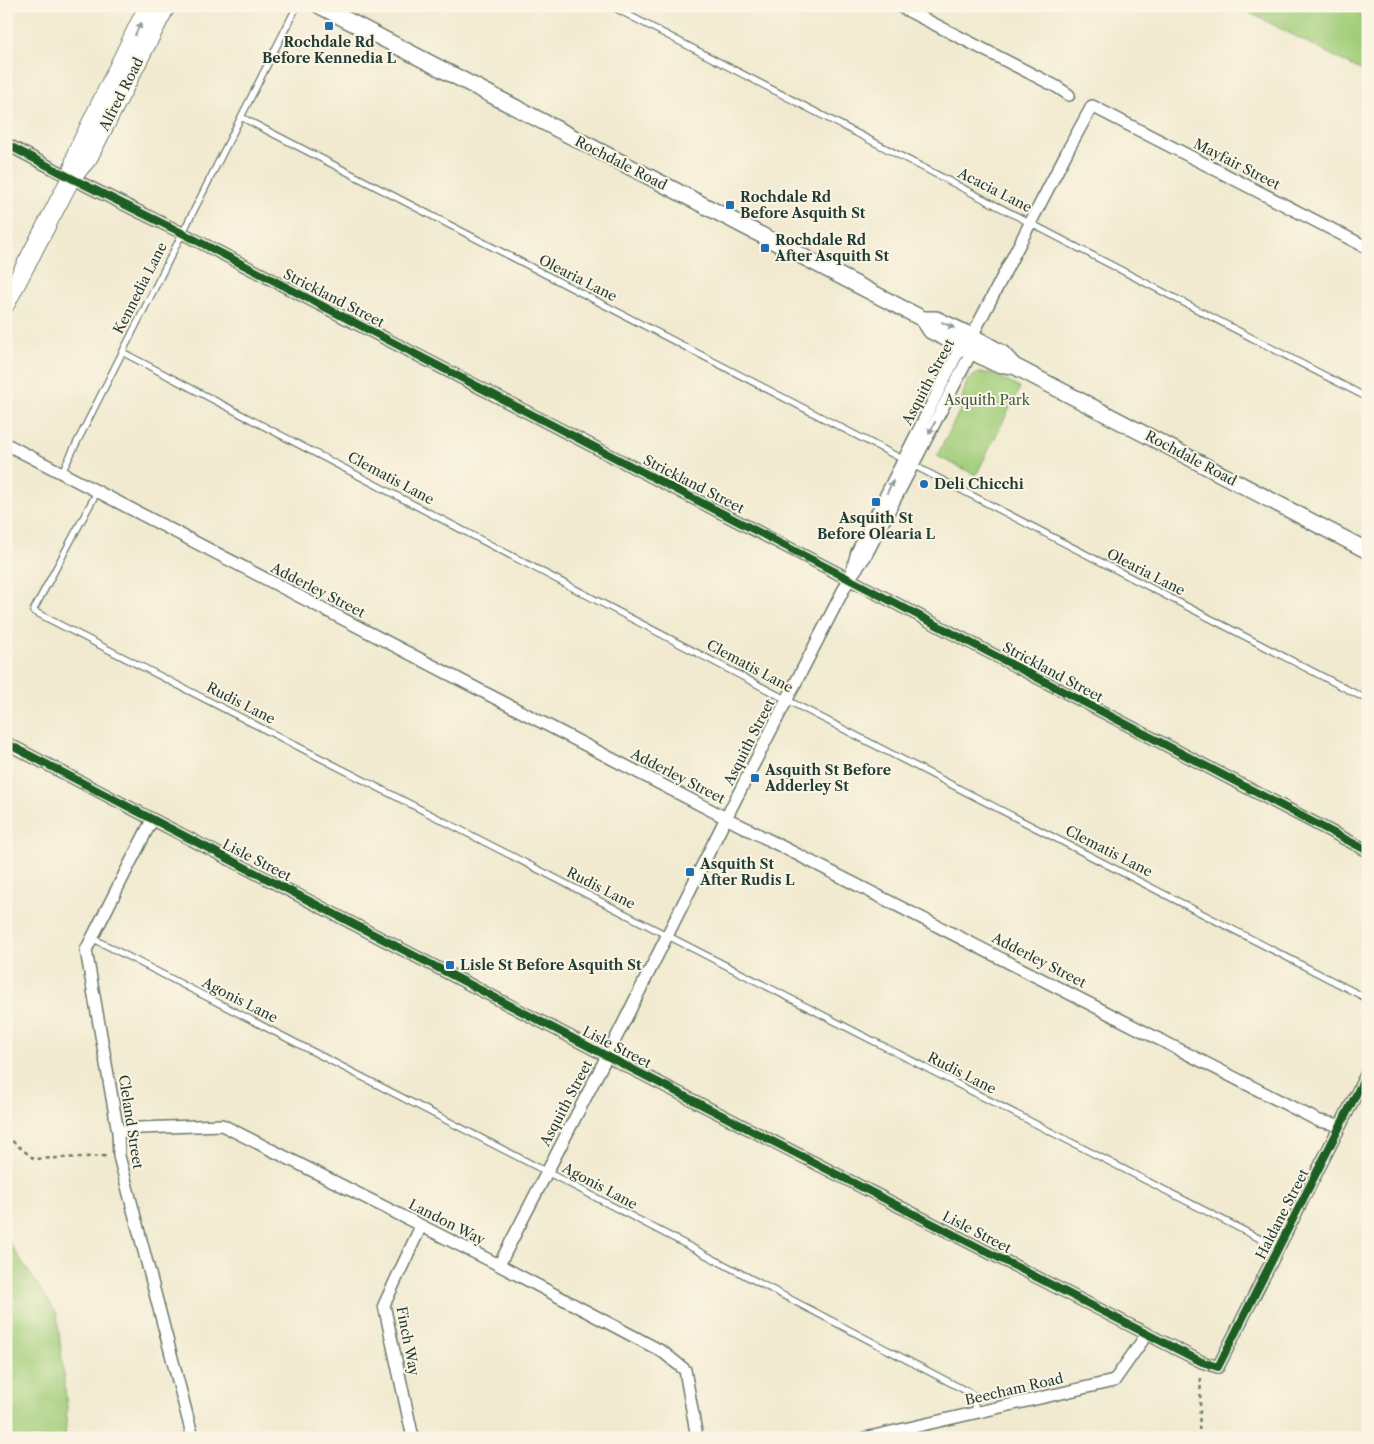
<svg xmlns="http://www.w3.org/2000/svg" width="1374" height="1444" font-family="'Libre Caslon Text',serif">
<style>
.green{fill:#a2ce7a;stroke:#608657}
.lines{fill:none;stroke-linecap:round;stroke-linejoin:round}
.lane-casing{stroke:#687a6b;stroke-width:8}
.street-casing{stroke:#687a6b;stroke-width:14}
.secondary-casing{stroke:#687a6b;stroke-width:18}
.primary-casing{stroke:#687a6b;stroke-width:20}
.path{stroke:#687a6b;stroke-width:2.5;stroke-dasharray:4 4;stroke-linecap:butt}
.lane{stroke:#fff;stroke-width:5.5}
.street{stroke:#fff;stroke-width:11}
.secondary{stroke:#fff;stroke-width:15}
.primary{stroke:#fff;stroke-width:18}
.cycleway-casing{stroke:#fcf5e5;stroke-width:11}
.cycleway{stroke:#1b5e20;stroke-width:8}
.oneway{fill:#8f9e9a}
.poi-dot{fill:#1f6fb2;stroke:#fcf5e5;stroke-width:2}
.labels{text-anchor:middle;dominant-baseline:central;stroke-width:4;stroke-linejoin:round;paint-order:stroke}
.poi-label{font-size:14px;font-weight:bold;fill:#1f3d34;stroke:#fcf5e5;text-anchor:start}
.street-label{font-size:14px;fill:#1f3d34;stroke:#fcf5e5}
.park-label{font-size:14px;fill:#395a42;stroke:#fcf5e5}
</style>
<rect width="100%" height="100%" fill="#fcf5e5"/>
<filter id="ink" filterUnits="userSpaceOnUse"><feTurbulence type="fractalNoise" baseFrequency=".02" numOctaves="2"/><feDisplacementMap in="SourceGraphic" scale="10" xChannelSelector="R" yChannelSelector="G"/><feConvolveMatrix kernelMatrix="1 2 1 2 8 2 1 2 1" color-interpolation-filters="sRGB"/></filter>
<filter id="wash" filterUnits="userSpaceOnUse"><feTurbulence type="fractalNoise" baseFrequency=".0096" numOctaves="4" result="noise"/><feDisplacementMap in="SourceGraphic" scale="20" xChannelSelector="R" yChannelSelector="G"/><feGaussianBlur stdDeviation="1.12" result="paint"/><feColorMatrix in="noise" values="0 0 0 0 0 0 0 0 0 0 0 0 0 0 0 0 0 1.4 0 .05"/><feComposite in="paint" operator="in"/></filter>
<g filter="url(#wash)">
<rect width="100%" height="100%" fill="#f1ead0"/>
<path class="green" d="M1237 6H1368V74Z
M978 373H991L1020 388 976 475 937 456 960 410 962 398 967 381Z
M6 1238 57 1314 67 1407 65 1438H6Z"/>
</g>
<g filter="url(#ink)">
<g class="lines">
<g class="lane-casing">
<path id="lane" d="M611 6 1368 398
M241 117 904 460
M122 352 787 700 1368 999
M913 465 1368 700
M61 474 297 6
M97 492 33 611 1278 1248
M92 938 547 1172 972 1394 977 1413"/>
</g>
<g class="street-casing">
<path id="street" d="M899 6 1057 87 1069 95
M6 144 71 178 182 233 870 590 1368 851
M6 444 726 818 1319 1121 1340 1125
M852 570 857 552 961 346 972 336 1069 148 1092 106 1368 248
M6 743 607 1056 1147 1334 1202 1362 1218 1367 1368 1071
M152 820 86 950 118 1132 119 1156 193 1438
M118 1132 140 1128 222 1125 499 1265 663 1352 685 1370 697 1438
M499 1265 607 1056 726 818 849 579 865 557 972 351V343
M413 1438 384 1305 421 1226
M865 1438 1114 1381 1147 1334"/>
</g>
<g class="secondary-casing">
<path id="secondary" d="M320 6 923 319 931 331 961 346 996 364 1014 366
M923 319H936L972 336 1002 353 1014 366 1368 551"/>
</g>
<g class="primary-casing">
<path id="primary" d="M72 173 77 152 148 6
M6 303 71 178 88 158 166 6"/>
</g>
<path class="path" d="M6 1136 34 1159 108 1156
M1199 1438 1201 1375"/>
<use href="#lane" class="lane"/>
<use href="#street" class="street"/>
<use href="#secondary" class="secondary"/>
<use href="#primary" class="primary"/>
<g class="cycleway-casing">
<path id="cycleway" d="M6 144 71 178 182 233 870 590 1368 851
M6 743 607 1056 1147 1334 1202 1362 1218 1367 1368 1071"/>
</g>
<use href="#cycleway" class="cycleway"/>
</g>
<defs><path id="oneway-solid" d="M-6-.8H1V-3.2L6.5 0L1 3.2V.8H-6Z" transform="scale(1.25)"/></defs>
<g class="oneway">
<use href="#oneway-solid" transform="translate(138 29) rotate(-64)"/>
<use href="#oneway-solid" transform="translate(948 325) rotate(25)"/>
<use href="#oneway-solid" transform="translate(932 428) rotate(117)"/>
<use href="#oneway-solid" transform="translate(890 487) rotate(-63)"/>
</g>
</g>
<g class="poi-dot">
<rect x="324" y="21" width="10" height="10" rx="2.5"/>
<rect x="725" y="200" width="10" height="10" rx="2.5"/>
<rect x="760" y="243" width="10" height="10" rx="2.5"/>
<circle cx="924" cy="484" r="5"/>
<rect x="871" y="497" width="10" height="10" rx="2.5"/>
<rect x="750" y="773" width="10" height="10" rx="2.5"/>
<rect x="685" y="867" width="10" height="10" rx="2.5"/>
<rect x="445" y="960" width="10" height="10" rx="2.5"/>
</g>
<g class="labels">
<g class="poi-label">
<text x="329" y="42" text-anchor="middle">Rochdale Rd<tspan x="329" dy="16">Before Kennedia L</tspan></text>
<text x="740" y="197">Rochdale Rd<tspan x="740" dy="16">Before Asquith St</tspan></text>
<text x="775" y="240">Rochdale Rd<tspan x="775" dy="16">After Asquith St</tspan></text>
<text x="934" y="484">Deli Chicchi</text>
<text x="876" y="518" text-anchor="middle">Asquith St<tspan x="876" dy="16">Before Olearia L</tspan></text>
<text x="765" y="770">Asquith St Before<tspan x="765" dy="16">Adderley St</tspan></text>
<text x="700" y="864">Asquith St<tspan x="700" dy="16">After Rudis L</tspan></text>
<text x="460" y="965">Lisle St Before Asquith St</text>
</g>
<g class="street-label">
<text transform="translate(121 94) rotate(-63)">Alfred Road</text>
<text transform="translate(621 163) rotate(27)">Rochdale Road</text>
<text transform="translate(1237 164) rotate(27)">Mayfair Street</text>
<text transform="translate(995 190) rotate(27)">Acacia Lane</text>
<text transform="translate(578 278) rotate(27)">Olearia Lane</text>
<text transform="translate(140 288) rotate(-63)">Kennedia Lane</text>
<text transform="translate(334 298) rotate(27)">Strickland Street</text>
<text transform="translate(928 382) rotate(-62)">Asquith Street</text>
<text transform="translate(1191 458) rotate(28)">Rochdale Road</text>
<text transform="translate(391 478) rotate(28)">Clematis Lane</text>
<text transform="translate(694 484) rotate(27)">Strickland Street</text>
<text transform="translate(1146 572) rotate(27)">Olearia Lane</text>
<text transform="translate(318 590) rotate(27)">Adderley Street</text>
<text transform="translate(750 666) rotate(28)">Clematis Lane</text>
<text transform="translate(1053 672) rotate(28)">Strickland Street</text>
<text transform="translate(241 703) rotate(27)">Rudis Lane</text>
<text transform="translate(749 742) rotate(-63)">Asquith Street</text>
<text transform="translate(678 776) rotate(27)">Adderley Street</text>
<text transform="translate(1109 851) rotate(27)">Clematis Lane</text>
<text transform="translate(257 860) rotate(27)">Lisle Street</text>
<text transform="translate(601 888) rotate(27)">Rudis Lane</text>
<text transform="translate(1039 960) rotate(27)">Adderley Street</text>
<text transform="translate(240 1000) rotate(27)">Agonis Lane</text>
<text transform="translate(617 1047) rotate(27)">Lisle Street</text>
<text transform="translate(962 1073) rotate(27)">Rudis Lane</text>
<text transform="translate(566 1103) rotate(-62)">Asquith Street</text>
<text transform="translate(131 1122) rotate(81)">Cleland Street</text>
<text transform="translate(600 1186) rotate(28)">Agonis Lane</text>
<text transform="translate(1282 1214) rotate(-63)">Haldane Street</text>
<text transform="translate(447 1222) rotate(27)">Landon Way</text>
<text transform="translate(977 1232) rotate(27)">Lisle Street</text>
<text transform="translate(408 1341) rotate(79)">Finch Way</text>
<text transform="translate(1014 1389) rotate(-13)">Beecham Road</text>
</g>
<g class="park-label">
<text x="987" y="400">Asquith Park</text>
</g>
</g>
<rect width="1374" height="1444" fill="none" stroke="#fcf5e5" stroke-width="25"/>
</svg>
